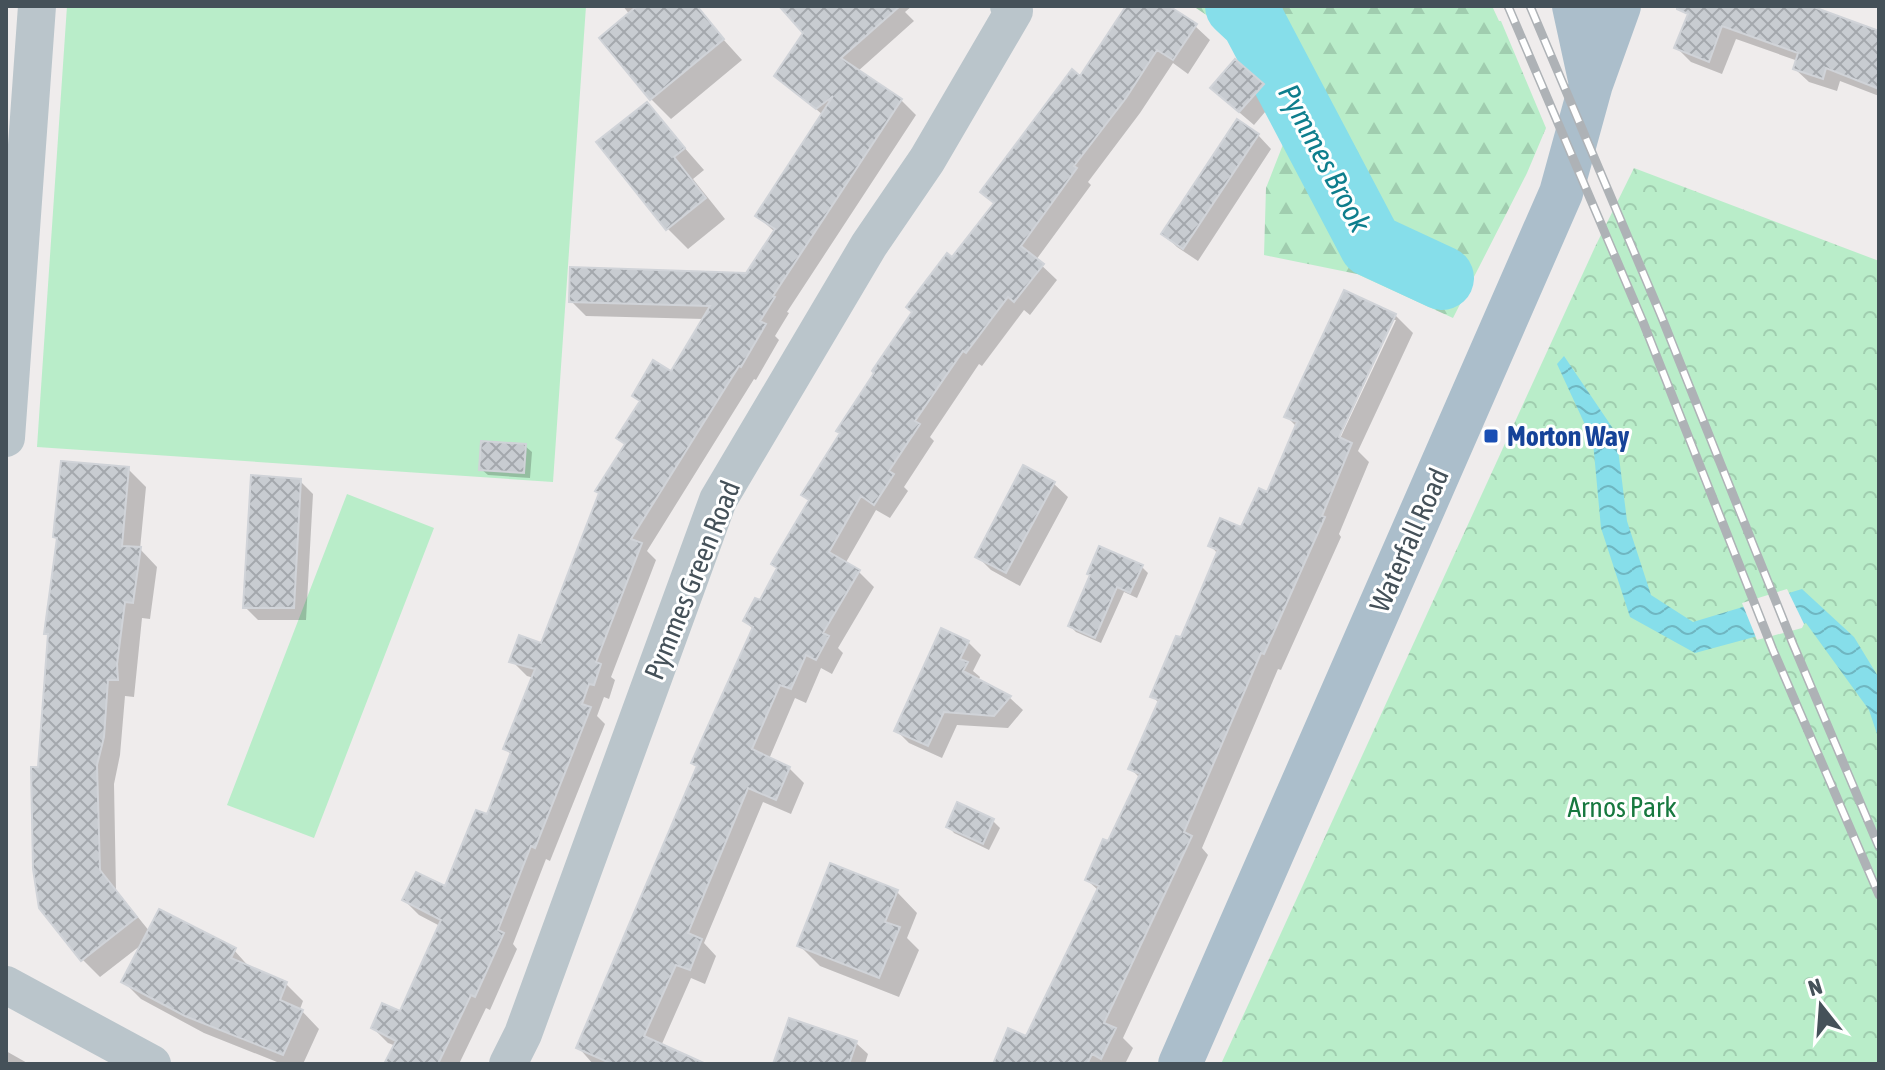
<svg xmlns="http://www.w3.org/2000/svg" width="1885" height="1070" font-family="'Asap Condensed',sans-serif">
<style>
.forest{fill:url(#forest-firs)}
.park{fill:url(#park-crowns)}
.garden{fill:#b9edc9}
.water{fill:url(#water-waves)}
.pier{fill:#efecec}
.shadow{fill:#0003;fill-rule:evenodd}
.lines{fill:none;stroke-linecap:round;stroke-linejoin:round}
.river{stroke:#86deea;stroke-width:64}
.building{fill:url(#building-cross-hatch);stroke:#d0d3d8;stroke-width:2}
.street{stroke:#bac5cb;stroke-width:38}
.primary{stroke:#abbecb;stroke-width:44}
.rail-casing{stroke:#aeb2b6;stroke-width:9}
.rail{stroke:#fff;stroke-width:6;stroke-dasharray:18;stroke-linecap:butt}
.transit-dot{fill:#1a4fb4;stroke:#fff;stroke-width:3}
.labels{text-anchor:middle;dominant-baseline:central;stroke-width:6;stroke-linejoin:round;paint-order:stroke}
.transit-label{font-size:28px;font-weight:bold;fill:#164399;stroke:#fff;text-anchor:start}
.street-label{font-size:28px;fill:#455159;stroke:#fff}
.park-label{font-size:28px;fill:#17783f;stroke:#fff}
.water-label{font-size:30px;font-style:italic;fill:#0e7e8d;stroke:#fff}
</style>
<defs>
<pattern id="forest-firs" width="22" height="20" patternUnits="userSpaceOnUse" patternTransform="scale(2)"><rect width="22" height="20" fill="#b9edc9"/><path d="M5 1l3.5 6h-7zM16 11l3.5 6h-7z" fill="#a0cdaf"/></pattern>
<pattern id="park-crowns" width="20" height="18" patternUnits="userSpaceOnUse" patternTransform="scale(2)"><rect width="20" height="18" fill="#b9edc9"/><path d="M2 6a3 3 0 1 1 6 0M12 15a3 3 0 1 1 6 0" fill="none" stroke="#a0cdaf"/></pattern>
<pattern id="water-waves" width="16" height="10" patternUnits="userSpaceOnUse" patternTransform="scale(2)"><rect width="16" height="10" fill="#86deea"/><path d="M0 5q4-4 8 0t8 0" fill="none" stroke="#6fb6c1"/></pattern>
<pattern id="building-cross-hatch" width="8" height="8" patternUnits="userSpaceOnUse" patternTransform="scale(2)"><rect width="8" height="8" fill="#c8ccd1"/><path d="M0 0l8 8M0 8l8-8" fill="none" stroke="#a4a8ad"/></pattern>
</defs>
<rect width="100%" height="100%" fill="#efecec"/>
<path class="forest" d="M1193 6H1495L1493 8 1499 21H1501L1546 128 1527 173 1453 318 1357 274 1264 255 1266 188 1307 83Z"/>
<path class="park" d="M1634 168 1879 261V1064H1221L1595 247Z"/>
<path class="garden" d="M67 6H586L553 482 37 447Z
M347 494 434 528 314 838 227 805Z"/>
<path class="water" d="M1564 356 1616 433 1627 521 1651 595 1693 622 1802 589 1854 637 1879 678V740L1869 710 1806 623 1695 653 1630 617 1601 528 1593 442 1557 364Z"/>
<path class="pier" d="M1787 589 1804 624 1802 628 1757 640 1742 603Z"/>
<path class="shadow" d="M623 6H693L742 60 671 119 651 99 601 38 630 15Z
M797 6H912L905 12 914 21 857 72 901 100 916 115 787 312 789 313 775 336 779 340 756 380 754 379 647 551 656 560 611 677 615 680 609 699 604 697 597 716 605 724 550 861 546 859 513 944 517 949 490 1010 486 1008 459 1064H386L396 1046 388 1043 373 1028 401 1014 440 926 419 915 404 900 446 889 488 816 512 755 505 749 534 678 527 676 512 661 543 646 626 445 619 438 641 403 634 396 672 373 704 319 586 316 571 301 747 275 775 232 757 216 823 115 777 76 806 32Z
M1128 6H1165L1195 26 1210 40 1188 74 1173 63 1140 113 1088 182 1091 185 1036 260 1057 280 1030 315 1024 310 982 366 979 364 930 437 934 441 904 487 908 491 890 518 876 510 845 564 859 572 874 587 838 648 843 653 832 674 821 668 806 703 795 698 769 759 789 768 804 783 791 814 763 802 704 943 716 956 705 984 691 978 661 1046 680 1064H593L579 1048 699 768 754 630 745 621 761 603 810 502 803 495 952 260 995 205 983 192 1081 78Z
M1693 6H1805L1879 33V96L1840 81 1837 91 1809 82 1795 69 1798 61 1736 39 1722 74 1691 62 1677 48Z
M1263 85 1276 99 1254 125 1226 101Z
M647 105 704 170 693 179 725 219 688 249 668 229 599 143Z
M1258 135 1271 149 1198 261 1177 247 1163 233Z
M1395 315 1413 333 1358 451 1369 462 1339 534 1341 537 1281 670 1278 669 1202 848 1208 855 1123 1038 1133 1048 1125 1064H999L1027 1038 1099 891 1087 880 1109 844 1140 778 1131 769 1159 703 1152 696 1182 640 1218 554 1210 545 1242 530 1268 495 1297 427 1286 416ZM1391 320H1396L1336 447 1333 445Z
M525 446 532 452 530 478 488 475 481 469Z
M128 469 146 487 140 549 157 567 150 619 142 618 134 697 125 696 120 755 114 784 116 890 150 932 234 950 251 969 286 984 303 1001 300 1009 319 1029 303 1064H282L204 1033 141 999 124 982 145 942 100 977 83 960 41 908 40 769 50 637 46 633 59 540 55 536Z
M300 481 313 494 306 620H258L245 607Z
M1054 484 1068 497 1020 586 991 570 977 556Z
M1142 567 1148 573 1137 598 1124 592 1101 643 1076 632 1070 626Z
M968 642 981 655 973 671 980 677 978 681 1010 698 1023 710 1008 728 957 725 942 758 909 743 896 730Z
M958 805 993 821 1000 828 989 850 954 833 948 826Z
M897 892 917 913 907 938 919 950 899 997 820 966 799 945Z
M856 1043 868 1054 865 1064H775Z
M6 1051 29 1064H6Z"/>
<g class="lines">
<path class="river" d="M1237 6 1253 21 1371 245 1442 278"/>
</g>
<path class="building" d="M637 6H697L724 39 650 100 599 38Z
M779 6H900L841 58 902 99 773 296 775 297 760 321 766 324 741 367 739 366 631 539 642 543 596 662 601 664 594 685 589 684 582 704 591 707 535 848 531 846 498 930 504 933 475 997 471 995 438 1064H384L396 1041 371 1028 382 1003 400 1011 441 920 402 900 416 872 445 886 476 810 487 814 511 752 503 749 535 669 509 662 519 635 541 643 599 493 595 491 625 444 616 438 640 401 632 396 653 360 671 371 710 306 569 302 570 267 746 273 775 229 755 216 833 96 816 109 774 76 803 33Z
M1126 6H1169L1197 24 1173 60 1157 50 1126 98 1074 166 1077 168 1021 246 1044 264 1014 302 1008 297 966 353 963 351 915 421 920 424 889 471 894 474 874 505 861 496 829 552 860 570 823 633 829 636 816 660 806 655 791 689 780 685 752 749 790 767 776 800 748 788 688 933 702 939 690 970 676 965 644 1036 706 1064H612L576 1048 697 766 691 763 753 627 743 621 755 598 760 600 777 568 771 564 809 500 801 495 840 433 836 431 874 373 872 371 912 312 906 307 947 253 952 257 994 203 980 192 1072 69 1080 76Z
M1677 6H1811L1879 31V89L1826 68 1823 79 1793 69 1798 53 1722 26 1709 62 1674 48 1688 14 1677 9Z
M1235 59 1264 84 1239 112 1210 88Z
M647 102 685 148 674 157 706 198 666 230 596 142Z
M1237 119 1259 134 1183 249 1161 234Z
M1344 290 1396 314 1339 437 1352 443 1322 516 1325 517 1264 654 1261 653 1184 832 1192 836 1104 1023 1116 1028 1101 1059 1092 1054 1088 1062 1092 1064H993L1008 1028 1026 1036 1099 886 1085 880 1103 839 1108 841 1140 774 1128 769 1159 700 1150 697 1176 636 1181 637 1218 550 1208 546 1220 518 1241 527 1259 488 1267 492 1297 422 1284 417Z
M481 441 526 444 524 473 479 470Z
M61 461 129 467 122 546 141 547 133 603 125 602 117 664 118 680H108L104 737 97 765 100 870 137 917 81 961 39 908 33 869 31 767H38L48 634H44L57 538 53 537Z
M1023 465 1055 482 1006 573 975 557Z
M251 475 301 479 294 608H243Z
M1099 546 1143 565 1130 593 1117 587 1095 638 1068 626 1090 575 1087 574Z
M941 628 969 641 960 659 968 662 963 671 1011 696 994 716 944 712 928 746 894 731Z
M957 802 994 819 983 844 946 827Z
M830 863 898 890 885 922 900 927 879 978 797 946Z
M159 909 236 948 231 958 287 982 280 1000 303 1010 283 1055 185 1016 121 982Z
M789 1018 857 1041 849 1064H773Z"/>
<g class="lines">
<path class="street" d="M6 438 37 6
M6 985 152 1064
M508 1064 523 1034 718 500 869 245 927 160 1014 11 1009 6"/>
<path class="primary" d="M1574 6 1591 84
M1180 1064 1561 193 1591 84 1619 6"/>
<g class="rail-casing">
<path id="rail" d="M1508 6 1643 322 1773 650 1879 895
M1530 6 1660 313 1793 644 1879 847"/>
</g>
<use href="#rail" class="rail"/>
</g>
<rect class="transit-dot" x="1483" y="428" width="16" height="16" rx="4"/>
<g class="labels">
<g class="transit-label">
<text x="1507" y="436">Morton Way</text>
</g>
<g class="street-label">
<text transform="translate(1409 540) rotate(-66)">Waterfall Road</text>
<text transform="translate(692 580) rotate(-68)">Pymmes Green Road</text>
</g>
<g class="park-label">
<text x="1622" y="807">Arnos Park</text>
</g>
<g class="water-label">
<text transform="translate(1325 158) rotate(62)">Pymmes Brook</text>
</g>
</g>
<rect width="1885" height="1070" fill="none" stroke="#455159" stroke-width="16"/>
<g transform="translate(1821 1006) rotate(343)" stroke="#ffffff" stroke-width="6" paint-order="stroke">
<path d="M0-6L14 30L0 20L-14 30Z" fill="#455159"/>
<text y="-12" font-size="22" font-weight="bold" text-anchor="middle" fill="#455159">N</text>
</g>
</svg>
